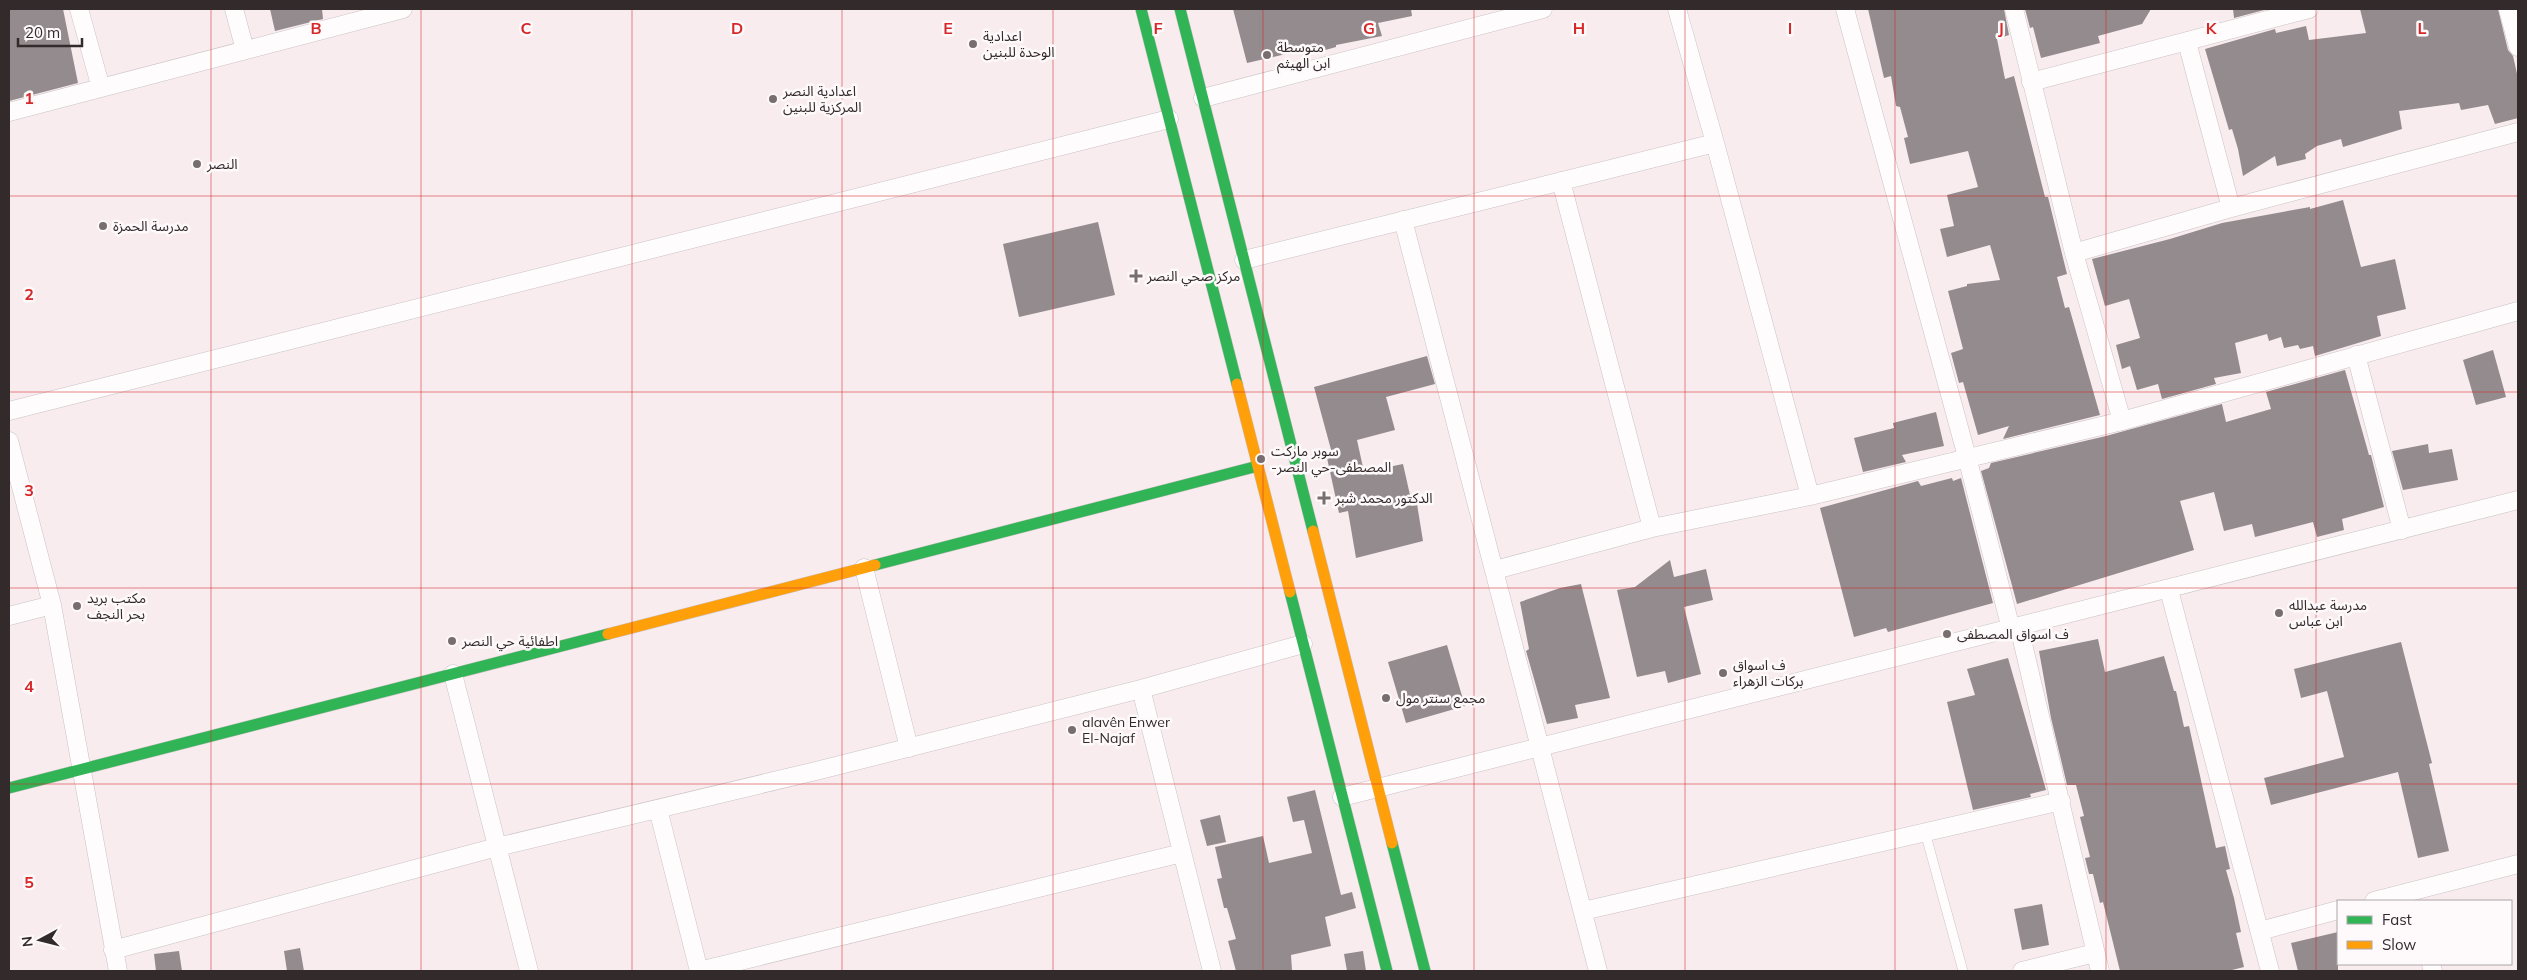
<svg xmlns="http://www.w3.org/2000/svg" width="2527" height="980" font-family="Mulish,'Noto Sans Arabic',sans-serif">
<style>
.building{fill:#938b8d}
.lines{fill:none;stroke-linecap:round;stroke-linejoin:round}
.lane-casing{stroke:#cbc2c4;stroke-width:10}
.street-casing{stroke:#cbc2c4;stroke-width:19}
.fast-casing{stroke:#cbc2c4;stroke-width:12}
.slow-casing{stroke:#cbc2c4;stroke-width:12}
.lane{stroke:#fefcfd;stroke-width:9}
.street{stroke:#fefcfd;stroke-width:18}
.fast{stroke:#30b455;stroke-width:11}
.slow{stroke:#ff9f0a;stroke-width:11}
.grid{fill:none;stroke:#d62828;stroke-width:1;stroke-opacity:0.55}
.poi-dot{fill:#786e70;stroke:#fef9fa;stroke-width:2}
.labels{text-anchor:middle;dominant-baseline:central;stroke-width:5;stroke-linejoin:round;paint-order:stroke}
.poi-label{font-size:14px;fill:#332a2c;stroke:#fef9fa;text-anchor:start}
.grid-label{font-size:16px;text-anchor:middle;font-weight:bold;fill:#d62828;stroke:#fef9fa;stroke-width:5;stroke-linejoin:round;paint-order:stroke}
</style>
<rect width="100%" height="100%" fill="#f8ecef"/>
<path class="building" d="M9 9H63L78 83 9 101Z
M270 9H322L323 19 275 31Z
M1233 9H1411L1412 16 1378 23 1382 36 1336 45V47L1304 56 1303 50 1247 63Z
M1868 9H2004L2009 35 1997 39 2005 79 2014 76 2045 197H2048L2067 274 2057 277 2065 308 2069 307 2100 415 2003 439 2009 426 1978 435 1963 382 1959 383 1951 353 1963 349 1948 291 1967 286V284L2000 280 1990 245 1947 257 1940 229 1954 226 1947 195 1978 187 1968 151 1910 164 1904 138 1908 137 1900 107 1896 106 1891 76 1884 78Z
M2025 9H2151L2142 24 2098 36 2100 43 2041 58 2033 27 2030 28Z
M2233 9H2268L2234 18Z
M2360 9H2498L2508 50 2513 56 2518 78V118L2495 124 2488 105 2461 110 2459 103 2399 111 2402 129 2343 147 2341 139 2317 146 2305 154 2306 159 2277 166 2275 156 2243 176 2238 149 2232 129 2229 130 2205 49 2275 29 2276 33 2306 26 2309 40 2366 33Z
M2343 200 2361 267 2395 259 2406 309 2377 316 2381 336 2315 356 2313 346 2300 349 2298 345 2284 348 2281 337 2269 341 2267 334 2235 343 2241 373 2214 378 2216 384 2162 399 2158 384 2137 390 2130 366 2122 369 2116 345 2140 338 2129 299 2105 306 2092 259 2170 239 2222 223 2310 207V209Z
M1098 222 1115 295 1019 317 1003 244Z
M2493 350 2506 397 2476 405 2463 360Z
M1427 356 1435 384 1386 397 1395 430 1357 440 1364 472 1403 464 1412 504H1417L1423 541 1356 558 1348 511 1339 513 1327 458 1333 457 1314 387Z
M2345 370 2369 455H2371L2384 507 2342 519 2344 530 2317 537 2313 522 2255 537 2252 524 2224 531 2214 492 2180 501 2194 550 2017 604 1981 471 1989 468 1991 463 2106 436 2222 404 2226 422 2271 409 2266 392Z
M1936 412 1944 446 1902 455 1906 462 1863 472 1854 438 1894 428 1893 423Z
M2428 444 2429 453 2452 449 2458 480 2403 490 2392 451Z
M1952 478 1953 481 1961 478 1993 603 1888 632 1886 628 1854 637 1820 508 1918 481 1921 486Z
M1670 560 1674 577 1706 569 1713 600 1684 607 1701 674 1668 683 1665 671 1637 677 1617 590 1635 587Z
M1581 584 1610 698 1575 705 1578 718 1547 724 1526 651 1529 649 1520 602 1560 588Z
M2098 639 2105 672 2164 656 2174 691H2176L2184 727 2189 726 2216 848 2225 846 2230 869 2226 870 2234 898 2241 932 2236 933 2244 967 2228 971H2120L2103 902 2100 903 2093 874H2089L2085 858 2090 857 2080 817 2084 816 2076 785H2067L2051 718 2039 651Z
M2401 642 2432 763 2429 764 2449 851 2418 858 2398 772 2271 805 2264 778 2344 757 2327 691 2301 698 2294 669Z
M1447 645 1465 706 1406 723 1388 662Z
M2008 658 2046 790 2030 794 2031 797 1973 810 1947 702 1975 695 1967 669Z
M1315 790 1341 895 1352 892 1356 908 1325 917 1331 946 1291 955 1292 971H1236L1228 941 1236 939 1227 908H1224L1217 879 1222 878 1215 847 1263 836 1269 863 1312 853 1304 820 1293 822 1287 797Z
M1220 815 1226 842 1207 846 1200 820Z
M2042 904 2049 945 2022 950 2014 909Z
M2338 932V971H2298L2291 943Z
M300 948 304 971H287L284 951Z
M179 951 182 971H156L154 954Z
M1363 951 1366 971H1347L1344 954Z"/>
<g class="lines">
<g class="lane-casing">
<path id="lane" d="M1925 832 1963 971"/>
</g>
<g class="street-casing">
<path id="street" d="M79 9 101 88
M234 9 245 50
M1677 9 1715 143 1810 496
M1845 9 1967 457 2011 629
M2014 9 2074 253 2122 421
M2508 9 2518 47
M2187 42 2231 208
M2031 82 2309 9
M1203 98 1543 9
M9 112 403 9
M1561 181 1652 528
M1403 220 1598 971
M2074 253 2231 208 2518 132
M1244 260 1715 143
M2356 355 2402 530
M9 411 1169 119
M9 441 52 605 118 971
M864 568 909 748
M1495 570 1652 528 1810 496 2122 421 2518 311
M2169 590 2270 971
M9 616 52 605
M2019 627 2100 971
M453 674 529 971
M1141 689 1212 971
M1342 797C1734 696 2127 601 2518 500
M658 809 699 971
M2374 901 2518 864
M1583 911 2061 801
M2260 931 2338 910
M113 950 497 847 816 771 1141 689 1303 644
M2431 964 2433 971
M699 971 1182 853
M2022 971 2095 953"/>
</g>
<g class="fast-casing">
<path id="fast" d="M1141 9 1237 384
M1180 9 1313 531
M875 565 1258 466
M1290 592 1387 971
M9 788 608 634
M1392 843 1425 971"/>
</g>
<g class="slow-casing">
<path id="slow" d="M1237 384 1290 592
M1313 531 1392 843
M608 634 875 565"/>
</g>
<use href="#lane" class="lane"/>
<use href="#street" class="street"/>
<use href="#fast" class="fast"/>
<use href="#slow" class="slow"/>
</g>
<path class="grid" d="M211 9V971M421 9V971M632 9V971M842 9V971M1053 9V971M1263 9V971M1474 9V971M1685 9V971M1895 9V971M2106 9V971M2316 9V971M9 196H2518M9 392H2518M9 588H2518M9 784H2518"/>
<g class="poi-dot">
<circle cx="973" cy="44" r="5"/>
<circle cx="1267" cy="55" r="5"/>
<circle cx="773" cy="99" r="5"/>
<circle cx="197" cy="164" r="5"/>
<circle cx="103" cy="226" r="5"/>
<path d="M1133.5 268.5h5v5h5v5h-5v5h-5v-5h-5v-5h5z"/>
<circle cx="1261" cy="459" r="5"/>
<path d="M1321.5 490.5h5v5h5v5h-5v5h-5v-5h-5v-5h5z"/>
<circle cx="77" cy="606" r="5"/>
<circle cx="2279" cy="613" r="5"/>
<circle cx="1947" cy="634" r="5"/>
<circle cx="452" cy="641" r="5"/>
<circle cx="1723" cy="673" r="5"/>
<circle cx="1386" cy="698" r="5"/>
<circle cx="1072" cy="730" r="5"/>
</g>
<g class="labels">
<g class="poi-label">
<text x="983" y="36">اعدادية<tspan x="983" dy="16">الوحدة للبنين</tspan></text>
<text x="1277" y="47">متوسطة<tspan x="1277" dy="16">ابن الهيثم</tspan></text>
<text x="783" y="91">اعدادية النصر<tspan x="783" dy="16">المركزية للبنين</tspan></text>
<text x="207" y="164">النصر</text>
<text x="113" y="226">مدرسة الحمزة</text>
<text x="1147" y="276">مركز صحي النصر</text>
<text x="1271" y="451">سوبر ماركت<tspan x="1271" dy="16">-المصطفى-حي النصر</tspan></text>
<text x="1335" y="498">الدكتور محمد شبر</text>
<text x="87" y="598">مكتب بريد<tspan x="87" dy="16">بحر النجف</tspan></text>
<text x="2289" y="605">مدرسة عبدالله<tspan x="2289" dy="16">ابن عباس</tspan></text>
<text x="1957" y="634">ف اسواق المصطفى</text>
<text x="462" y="641">اطفائية حي النصر</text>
<text x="1733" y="665">ف اسواق<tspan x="1733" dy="16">بركات الزهراء</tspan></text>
<text x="1396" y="698">مجمع سنتر مول</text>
<text x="1082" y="722">alavên Enwer<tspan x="1082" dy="16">El-Najaf</tspan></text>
</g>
</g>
<g class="grid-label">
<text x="316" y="34">B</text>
<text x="526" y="34">C</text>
<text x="737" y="34">D</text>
<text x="948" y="34">E</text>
<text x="1158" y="34">F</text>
<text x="1369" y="34">G</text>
<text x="1579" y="34">H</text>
<text x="1790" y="34">I</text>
<text x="2001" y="34">J</text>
<text x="2211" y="34">K</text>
<text x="2422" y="34">L</text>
<text x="29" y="104">1</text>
<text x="29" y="300">2</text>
<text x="29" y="496">3</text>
<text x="29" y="692">4</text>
<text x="29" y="888">5</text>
</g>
<rect width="2527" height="980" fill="none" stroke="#332a2c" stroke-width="20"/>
<rect x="2337" y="900" width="175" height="65" fill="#fef9fa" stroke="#ada6a8"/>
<rect x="2347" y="916" width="25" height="8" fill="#30b455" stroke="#ada6a8"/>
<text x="2382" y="925" font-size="15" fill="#332a2c">Fast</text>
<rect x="2347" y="941" width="25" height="8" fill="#ff9f0a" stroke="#ada6a8"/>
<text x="2382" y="950" font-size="15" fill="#332a2c">Slow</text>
<g transform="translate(40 940) rotate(263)" stroke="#fef9fa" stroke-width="4" paint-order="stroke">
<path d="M0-4L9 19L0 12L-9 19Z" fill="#332a2c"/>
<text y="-8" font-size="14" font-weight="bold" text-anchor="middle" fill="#332a2c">N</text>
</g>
<path d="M18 38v8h64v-8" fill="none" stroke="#332a2c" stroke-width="2.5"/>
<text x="25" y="38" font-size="15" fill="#332a2c" stroke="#fef9fa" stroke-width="4" paint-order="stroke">20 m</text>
</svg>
